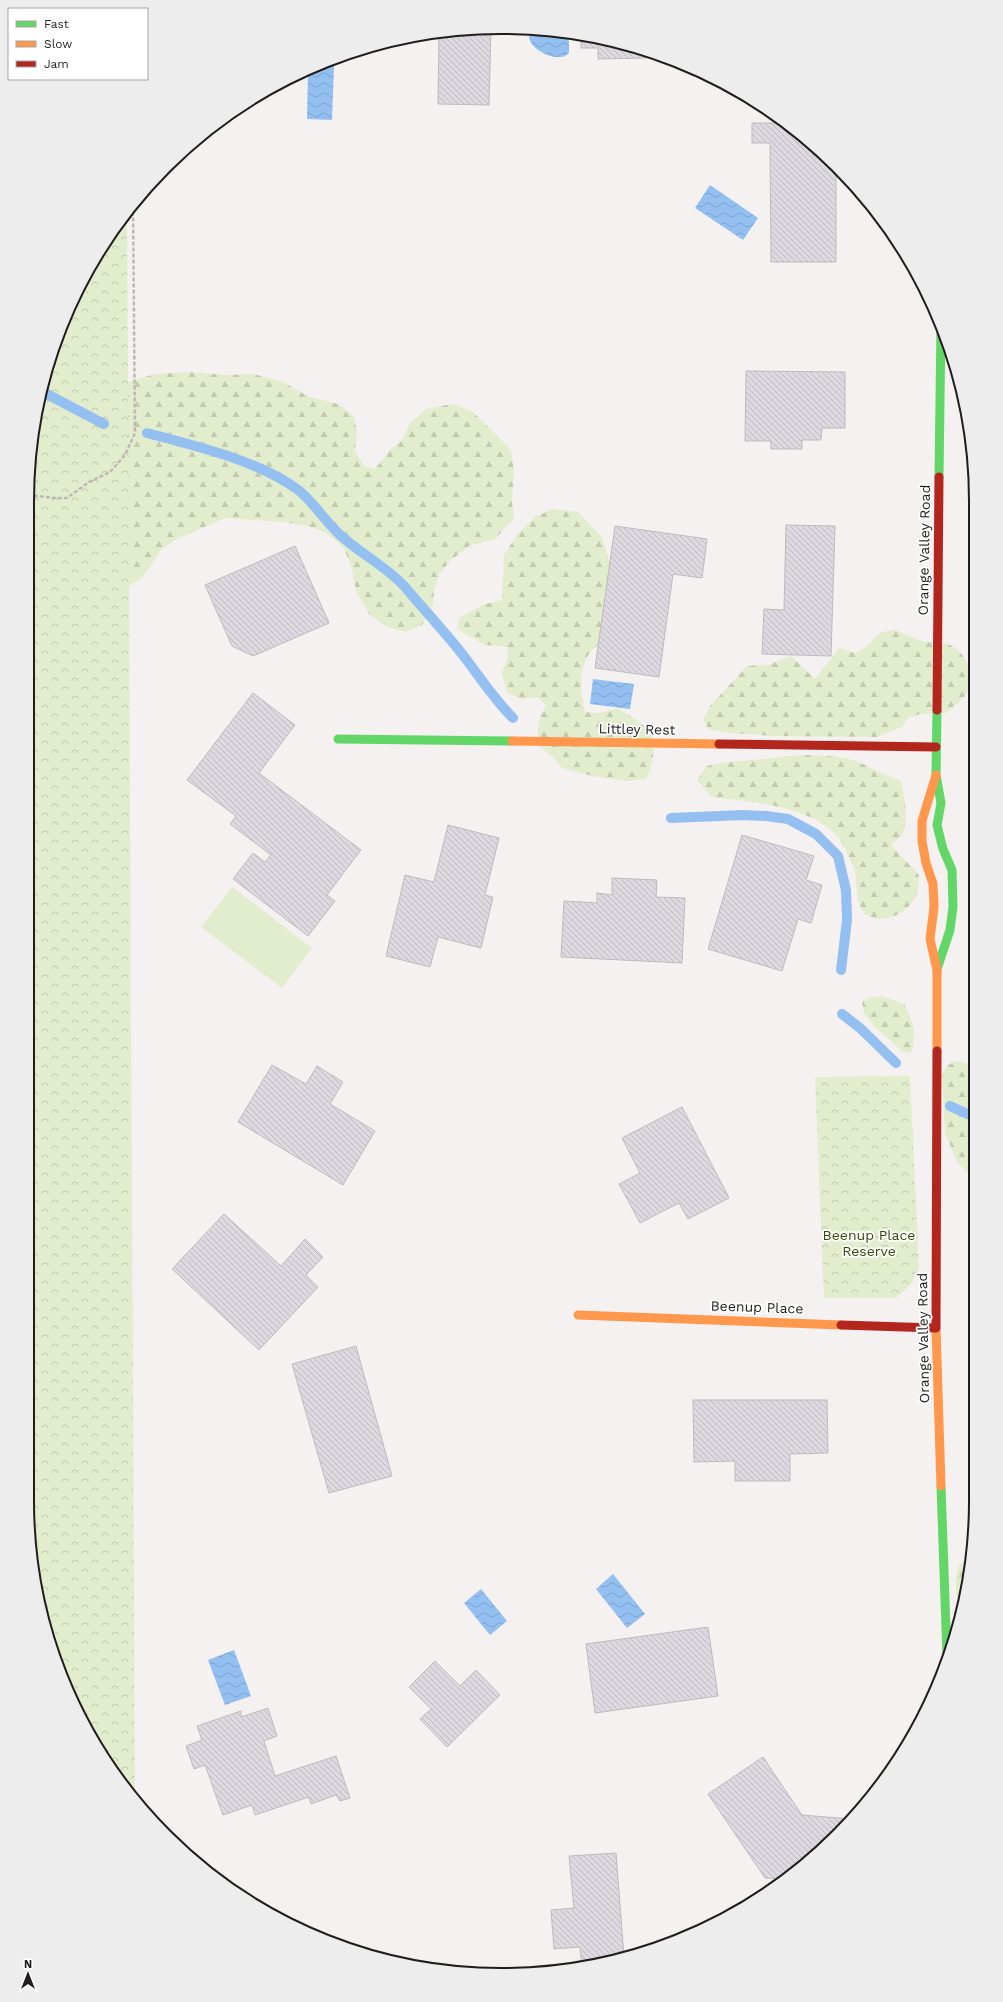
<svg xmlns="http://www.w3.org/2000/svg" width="1003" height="2002" font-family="'Work Sans',sans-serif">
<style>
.forest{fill:url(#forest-firs)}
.park{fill:url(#park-crowns)}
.pitch{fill:#e2edcd}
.water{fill:url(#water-waves)}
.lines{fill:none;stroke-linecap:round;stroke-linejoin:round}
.stream{stroke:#93bff1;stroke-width:10}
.building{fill:url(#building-back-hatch);stroke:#bdbbbb}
.path{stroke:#bfb8b2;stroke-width:2.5;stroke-dasharray:4 2;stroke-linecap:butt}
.fast{stroke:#63d668;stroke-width:9}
.slow{stroke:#ff974d;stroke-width:9}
.jam{stroke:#b3261e;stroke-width:9}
.labels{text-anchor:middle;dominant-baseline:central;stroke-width:3.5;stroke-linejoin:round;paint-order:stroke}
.street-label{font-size:14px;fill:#201d1c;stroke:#fff}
.park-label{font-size:14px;fill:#344903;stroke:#fff}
.rim{fill:none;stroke:#201d1c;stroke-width:2}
</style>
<defs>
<pattern id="forest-firs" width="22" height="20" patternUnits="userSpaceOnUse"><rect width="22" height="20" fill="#e2edcd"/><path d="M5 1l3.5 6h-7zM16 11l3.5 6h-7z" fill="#c2cbaf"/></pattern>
<pattern id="park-crowns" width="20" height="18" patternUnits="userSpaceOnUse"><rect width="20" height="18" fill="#e2edcd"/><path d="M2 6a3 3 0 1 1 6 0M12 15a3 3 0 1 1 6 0" fill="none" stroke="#c2cbaf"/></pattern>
<pattern id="water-waves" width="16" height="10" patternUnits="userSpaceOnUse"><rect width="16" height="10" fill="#93bff1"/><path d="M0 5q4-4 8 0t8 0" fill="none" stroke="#7ea4ce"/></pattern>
<pattern id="building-back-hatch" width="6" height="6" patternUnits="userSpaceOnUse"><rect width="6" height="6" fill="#ded9e0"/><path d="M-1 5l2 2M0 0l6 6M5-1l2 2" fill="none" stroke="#bebac0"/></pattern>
</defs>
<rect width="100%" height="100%" fill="#f5f1f0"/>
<path class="forest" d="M125 213 128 382 155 374 189 372 225 375 253 374 283 382 310 397 339 404 354 417 357 433 355 451 364 466 375 469 389 451 403 439 410 423 426 409 453 404 473 412 511 450 514 470 512 503 514 518 495 539 469 546 450 561 439 574 434 591 433 605 422 625 405 632 387 627 369 614 356 591 352 569 344 548 325 532 308 526 283 522 225 518 175 540 161 550 143 577 129 586 28 471 43 379 76 292Z
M552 509 578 512 602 537 610 565 607 638C602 642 597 646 592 650 578 665 580 694 585 712L600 713 618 708C628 715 644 723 650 734 657 746 652 767 646 779L626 781 592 776 562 768 554 758 540 747C537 729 536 723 546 706L538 697 522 699 507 693 502 673 507 659 508 647 485 645 457 629 460 617 485 604 502 600 504 555 517 535 535 517Z
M894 630C904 633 915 640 926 642 934 643 942 641 950 645 968 654 977 678 965 696 960 702 952 707 946 713L920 714 908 718 902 727 877 737 773 736 730 733 708 729 703 719 711 705 747 666 768 665 791 656 815 679 839 648 855 653 866 647 881 632Z
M803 755C820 756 842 755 858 762 873 768 886 776 901 781 904 797 910 821 901 836 899 839 894 842 891 845L919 875C918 881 919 890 916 896 909 912 887 923 871 917 854 912 858 885 855 871 853 864 842 842 837 836 809 805 750 802 712 797L697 780 707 766 721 763Z
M882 996 904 1004C912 1020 918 1035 911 1053L903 1052 876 1028 864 1013 862 1002 868 998Z
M956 1061 974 1065V1178L957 1162 945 1133 942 1074 948 1065Z
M971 1555 961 1614C957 1601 952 1574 961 1563 964 1560 968 1558 971 1555Z"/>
<path class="park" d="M127 210 135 1800C88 1750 51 1661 36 1594 30 1566 30 1530 27 1500L28 471 43 379 76 292Z
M910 1076 919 1269 911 1284 896 1298H824L815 1077Z"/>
<path class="pitch" d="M232 887 312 948 282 988 201 927Z"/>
<path class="water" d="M532 28 551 31 556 36 566 37 569 41V53C559 64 531 51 529 37 529 35 531 30 532 28Z
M320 65 334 66 332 120 307 119 308 71Z
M710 185 758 218 743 240 695 208Z
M593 679 634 684 630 709 590 704Z
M613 1574 645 1614 627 1628 596 1589Z
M481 1589 507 1621 490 1635 464 1603Z
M234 1650 251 1696 225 1705 208 1660Z"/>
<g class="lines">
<path class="stream" d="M41 391 104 424
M147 433C195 446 257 460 297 489 313 501 324 520 339 534 359 553 386 566 405 587 425 611 447 634 466 659 481 679 495 700 513 718
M671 818 743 815 766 816 788 819 816 834 838 856 846 890 847 920 841 970
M842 1014 860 1028 896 1063
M950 1106 974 1117"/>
</g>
<path class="building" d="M491 29 489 105 438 104 439 31Z
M581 36 624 43 646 51V58L598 59V48H581Z
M752 123H787L813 148V156H821L836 170V262H771L770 143H752Z
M746 371 845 372V428H822L821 440H802V449H771V441H745Z
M786 525 835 526 831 656 762 654 764 609 784 610Z
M615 526 707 539 702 578 673 574 659 677 595 668Z
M295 546 329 623 253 656 232 646 205 585Z
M253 693 295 725 259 773 361 850 327 895 335 901 308 936 233 879 253 853 265 862 271 855 230 824 236 816 187 780Z
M448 825 499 838 485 895 493 897 481 948 438 937 430 967 386 956 405 875 434 882Z
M742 835 814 856 806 880 822 885 811 923 798 919 782 971 708 949Z
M612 878 657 880 656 897 685 898 682 963 561 957 564 901 597 903V893L612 895Z
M272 1065 306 1084 317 1066 343 1082 330 1104 375 1131 343 1185 238 1122Z
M682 1107 729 1198 688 1219 679 1203 640 1223 619 1184 640 1173 622 1138Z
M224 1214 281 1266 305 1239 323 1257 306 1275 318 1287 259 1350 172 1269Z
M356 1346 392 1476 329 1493 292 1364Z
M693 1400H827L828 1453 790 1454V1481H735V1461L694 1462Z
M708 1627 718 1696 595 1713 586 1644Z
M435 1661 460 1686 476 1670 500 1695 447 1747 420 1719 431 1709 409 1687Z
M268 1708 277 1736 264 1741 275 1776 336 1756 350 1798 340 1801 336 1795 311 1804 309 1797 255 1815 252 1805 223 1815 205 1765 194 1769 186 1746 202 1740 197 1726 241 1711V1717Z
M763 1757 802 1815 851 1819 837 1836 786 1879 765 1878 708 1794Z
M616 1853 624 1957 582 1967 580 1947 554 1949 551 1910 574 1908 569 1856Z"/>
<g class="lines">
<path class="path" d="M28 495 55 498H67L89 482 110 472 125 455 135 433 133 204"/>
<path class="fast" d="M939 477 941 324
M937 710 936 775 941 803 937 825 943 849 952 870 953 907 950 930 937 969
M338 739 512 741
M941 1486 947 1656"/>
<path class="slow" d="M512 741 719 744
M936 775 922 821V841L926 863 933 884 934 907 930 939 937 970V1051
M578 1315 841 1325
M936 1328 941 1486"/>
<path class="jam" d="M937 710 939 477
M719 744 936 747
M841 1325 936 1328
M936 1328 937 1051"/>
</g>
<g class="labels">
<g class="street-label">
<text transform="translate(924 550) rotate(-89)">Orange Valley Road</text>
<text transform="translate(637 729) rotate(1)">Littley Rest</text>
<text transform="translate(757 1307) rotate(2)">Beenup Place</text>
<text transform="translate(923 1338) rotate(-91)">Orange Valley Road</text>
</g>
<g class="park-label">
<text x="869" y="1235">Beenup Place<tspan x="869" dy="16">Reserve</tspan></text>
</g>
</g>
<path d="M0 0H1003V2002H0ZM501 34H502A467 467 0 0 1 969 501V1501A467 467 0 0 1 502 1968H501A467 467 0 0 1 34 1501V501A467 467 0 0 1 501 34Z" fill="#ededed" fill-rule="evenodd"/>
<path class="rim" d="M501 34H502A467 467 0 0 1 969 501V1501A467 467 0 0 1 502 1968H501A467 467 0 0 1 34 1501V501A467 467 0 0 1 501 34Z"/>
<rect x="8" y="8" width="140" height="72" fill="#ffffff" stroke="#a6a5a4"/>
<rect x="16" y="21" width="20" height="6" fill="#63d668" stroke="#a6a5a4"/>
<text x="44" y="28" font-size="12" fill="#201d1c">Fast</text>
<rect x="16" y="41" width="20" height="6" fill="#ff974d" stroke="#a6a5a4"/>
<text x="44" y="48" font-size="12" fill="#201d1c">Slow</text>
<rect x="16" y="61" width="20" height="6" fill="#b3261e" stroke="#a6a5a4"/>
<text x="44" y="68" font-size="12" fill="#201d1c">Jam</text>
<g transform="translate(28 1974)" stroke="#ffffff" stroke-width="3" paint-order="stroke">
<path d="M0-3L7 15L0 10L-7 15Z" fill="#201d1c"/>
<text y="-6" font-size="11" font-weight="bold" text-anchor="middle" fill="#201d1c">N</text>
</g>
</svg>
